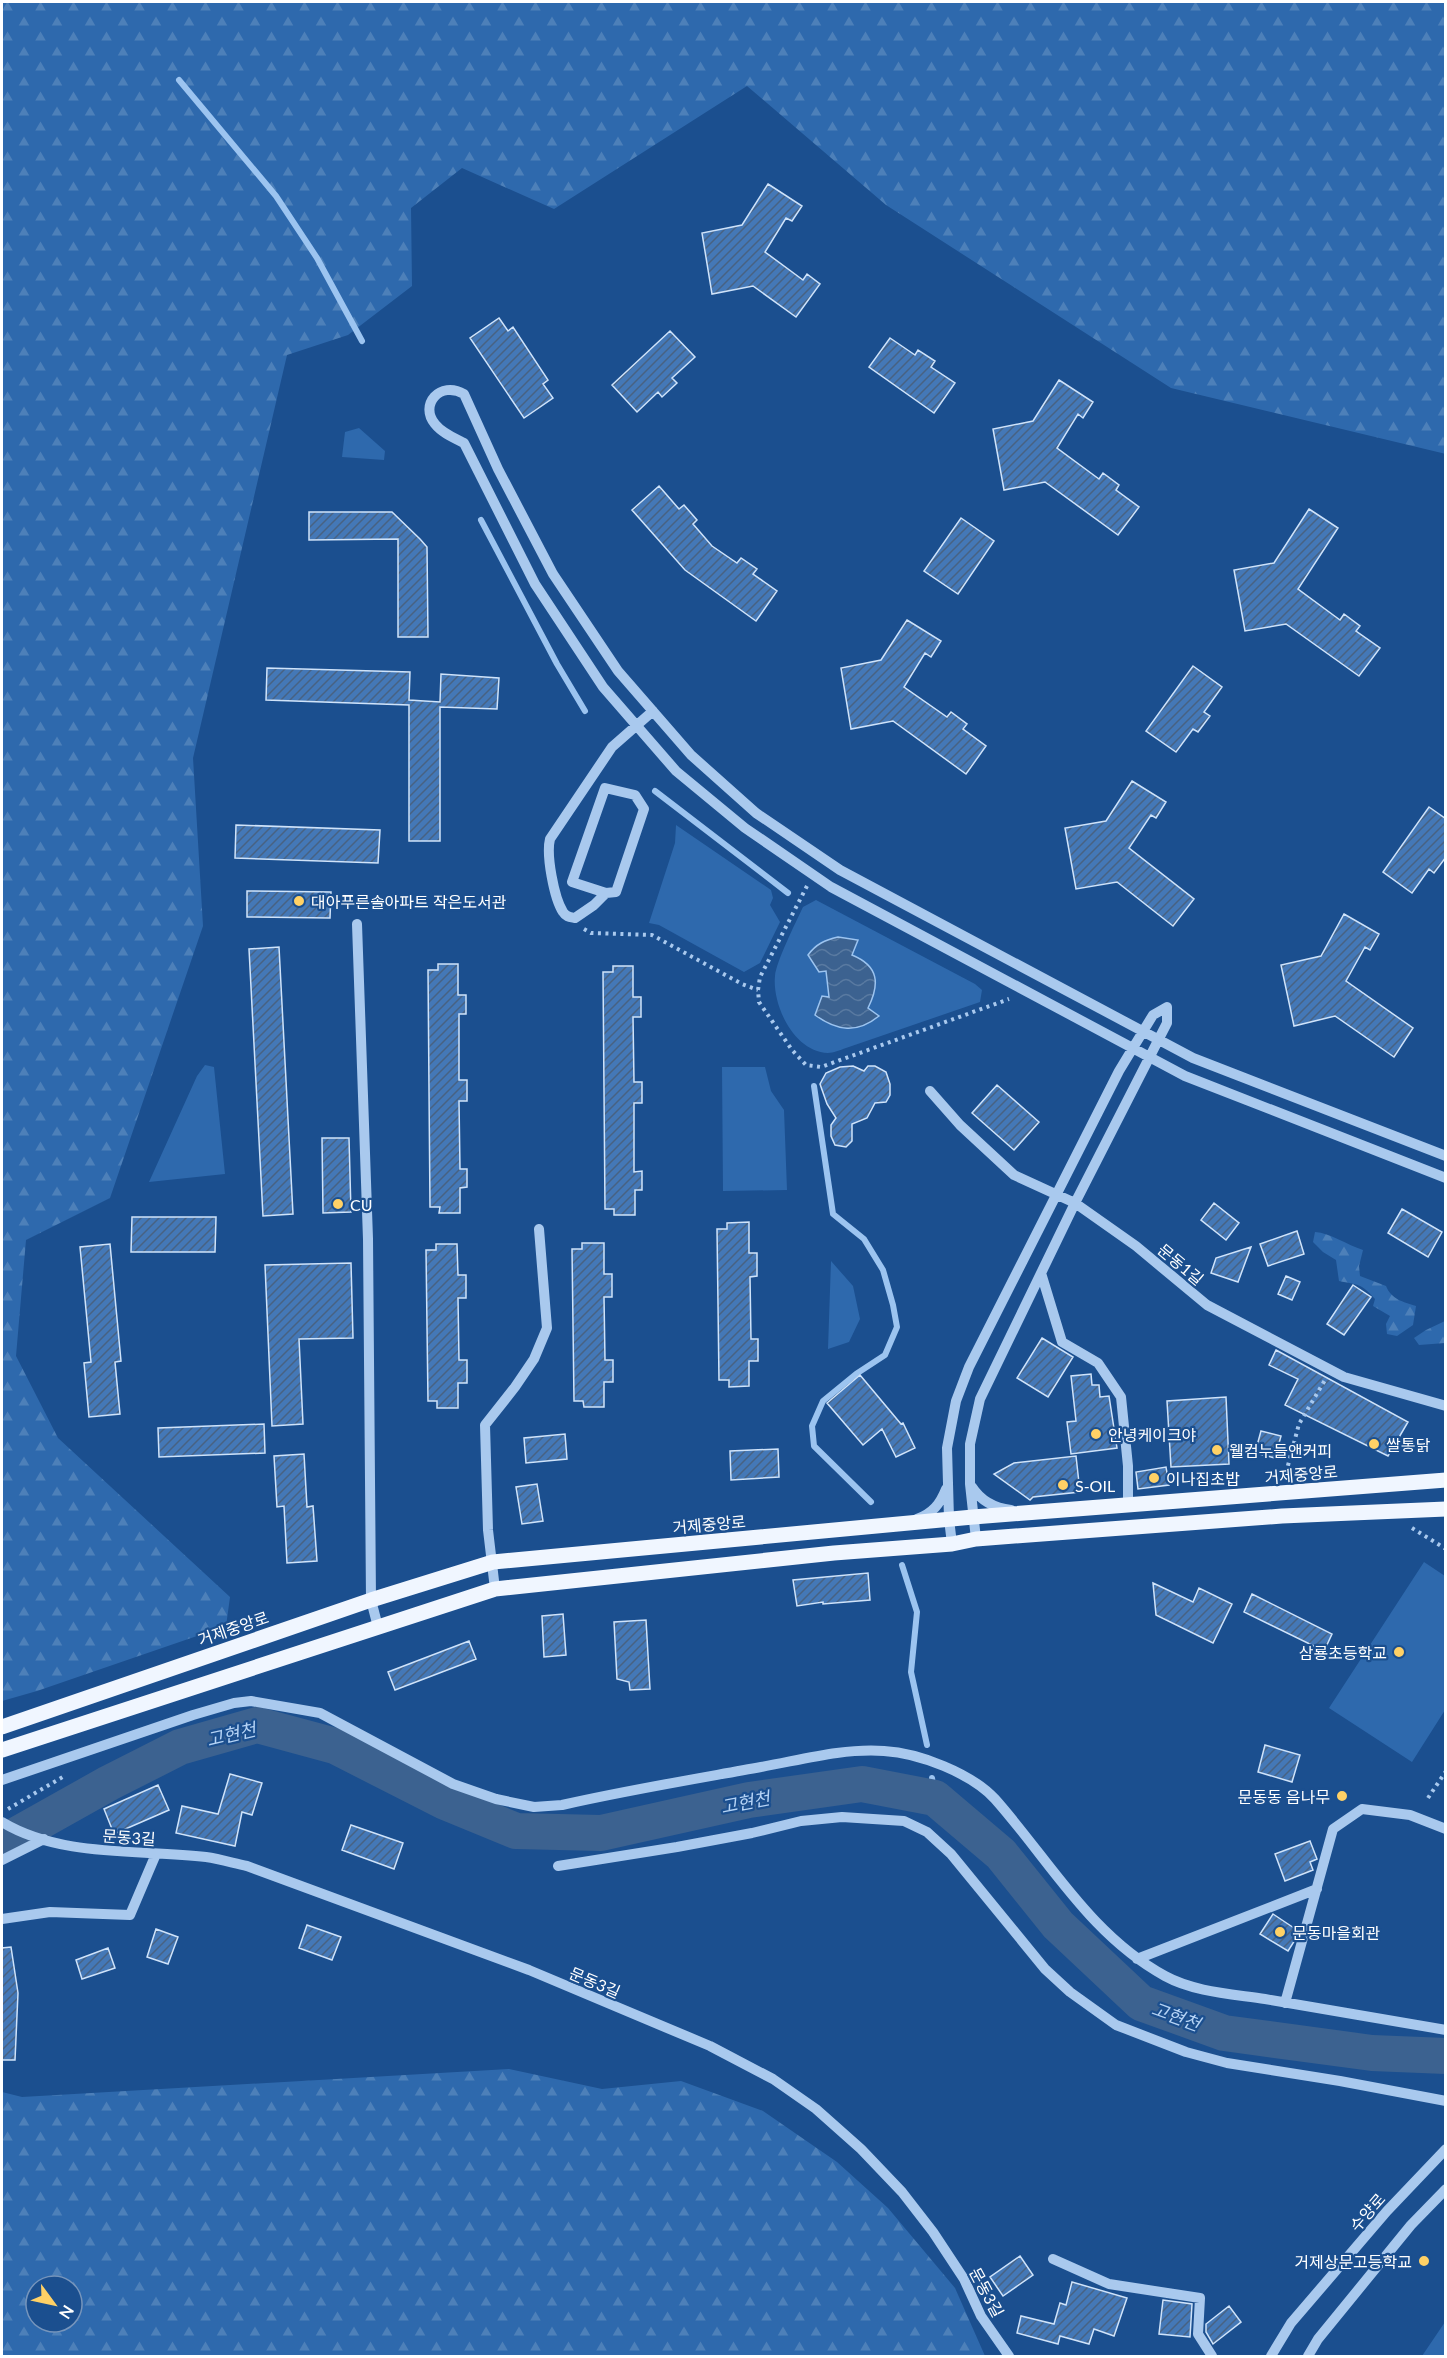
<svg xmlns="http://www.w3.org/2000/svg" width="1447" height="2358" font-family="Lato,'Noto Sans KR',sans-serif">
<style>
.forest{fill:url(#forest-firs);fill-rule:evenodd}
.green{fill:#2e69ad}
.water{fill:url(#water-waves);stroke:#9cc4f0;stroke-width:1.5}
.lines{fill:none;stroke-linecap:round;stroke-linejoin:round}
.stream{stroke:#9cc4f0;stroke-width:6}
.river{stroke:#3c6290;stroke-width:36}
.building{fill:url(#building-hatch);stroke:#cfe3fa;stroke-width:1.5}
.path{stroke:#a9c9ee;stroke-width:4;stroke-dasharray:3 4.5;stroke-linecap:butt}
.minor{stroke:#a9c9ee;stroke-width:10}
.major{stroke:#f0f6ff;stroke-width:15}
.poi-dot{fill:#ffd166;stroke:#1b4f8f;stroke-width:2}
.labels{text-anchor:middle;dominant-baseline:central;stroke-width:4.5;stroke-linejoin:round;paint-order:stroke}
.poi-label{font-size:16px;fill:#fff;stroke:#1b4f8f;text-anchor:start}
.street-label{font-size:16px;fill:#fff;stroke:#1b4f8f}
.water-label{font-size:18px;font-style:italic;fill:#b5d3f5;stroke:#1b4f8f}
</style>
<defs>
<pattern id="forest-firs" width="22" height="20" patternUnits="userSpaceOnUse" patternTransform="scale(1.5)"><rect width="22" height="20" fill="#2e69ad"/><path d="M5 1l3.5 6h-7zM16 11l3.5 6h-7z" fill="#4d80b9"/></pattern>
<pattern id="water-waves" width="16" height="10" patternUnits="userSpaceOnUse" patternTransform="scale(1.5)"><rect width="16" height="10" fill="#3c6290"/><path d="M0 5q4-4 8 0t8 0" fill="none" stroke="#597aa1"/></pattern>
<pattern id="building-hatch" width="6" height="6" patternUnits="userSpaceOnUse" patternTransform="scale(1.5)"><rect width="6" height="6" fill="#4478b7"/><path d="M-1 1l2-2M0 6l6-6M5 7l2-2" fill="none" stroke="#486282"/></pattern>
</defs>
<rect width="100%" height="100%" fill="#1b4f8f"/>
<path class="forest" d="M2 2H1445L1446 454 1171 388 886 205 747 86 554 209 462 168 411 208 412 286 348 335 287 355 193 758 203 926 110 1198 26 1240 16 1356 58 1438 230 1597 226 1626 37 1691 2 1701Z
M1315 1232C1330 1233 1347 1245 1363 1250L1359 1266 1360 1276 1386 1286C1391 1299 1403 1302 1416 1306L1413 1325 1397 1336 1387 1334 1386 1324 1390 1316 1373 1306 1375 1299C1361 1283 1358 1285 1339 1281L1336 1260 1323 1252 1313 1242Z
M1445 1321V1343L1419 1345 1414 1338 1426 1330Z
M509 2069 602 2089 681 2081 763 2111 837 2162 888 2208 955 2288 985 2356H2V2092L22 2097ZM36 2286H72V2322H36Z"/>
<path class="green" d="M359 428 385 451 384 460 342 457 345 432Z
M676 825 771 890 773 898 770 905 780 922 760 963 744 972 659 925 649 923 675 843Z
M816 900 975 984 982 990 980 1002 846 1048C840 1050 833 1053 828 1053 794 1052 772 1005 775 976 776 962 796 922 803 907Z
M205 1065 214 1067 225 1174 149 1182 197 1076Z
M722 1067H765L771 1091 784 1110 787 1190 723 1191Z
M831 1261 853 1286 860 1319 849 1342 828 1349Z
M1424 1562 1445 1576V1710L1412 1762 1329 1708Z
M1445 2322V2356H1422Z"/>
<path class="water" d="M838 937 858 940 852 955C879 966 880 984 868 1008L879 1016C857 1034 837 1031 815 1015L822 996 829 997 826 971 819 972 808 955C816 944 825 940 838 937Z"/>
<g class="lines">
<path class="stream" d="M179 80 276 196 317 258 362 341
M481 520 557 664 585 711
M655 791 788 893
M814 1086 833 1214 864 1239 883 1270 893 1305 897 1327 885 1355 856 1374 823 1401 812 1426 814 1446 871 1502
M902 1565 917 1612 911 1672 927 1745
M932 1778 935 1798"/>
<path class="river" d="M2 1843 109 1783 180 1747 257 1725 335 1746 443 1801 516 1831 601 1833 749 1800 862 1784 935 1798 1001 1854 1058 1925 1141 2003 1224 2033 1372 2053 1446 2056"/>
</g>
<path class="building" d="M768 184 802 206 792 221 786 218 765 252 803 280 807 274 820 284 796 317 753 286 712 294 702 233 742 225Z
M499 318 508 331 513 327 548 380 543 384 553 398 524 418 470 338Z
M670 331 695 357 672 378 677 383 662 397 658 392 637 412 612 385Z
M890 338 915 355 918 350 935 361 931 367 955 383 934 413 869 367Z
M1059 380 1093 402 1083 418 1078 414 1057 448 1099 479 1103 473 1119 485 1116 490 1139 507 1118 535 1045 482 1004 490 993 429 1033 421Z
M659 486 679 509 684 505 697 520 693 524 712 546 737 563 741 558 757 569 753 574 777 591 756 621 685 570 632 510Z
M1309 509 1338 528 1298 589 1340 620 1344 614 1360 626 1356 631 1380 648 1359 676 1286 624 1245 631 1234 570 1274 563Z
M309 512H392L420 539 427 547 428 637H398V539L309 540Z
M961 518 994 541 958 594 924 571Z
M907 620 941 641 931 657 925 653 904 687 947 717 951 712 967 724 963 729 986 746 966 774 893 721 851 729 841 668 881 660Z
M1193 666 1222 687 1204 712 1210 716 1198 732 1193 729 1176 752 1146 731Z
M267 668 410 672 409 700 440 702 441 674 499 678 497 709 440 707V841H409V705L266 700Z
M1132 781 1166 802 1156 818 1151 815 1129 848 1194 899 1173 926 1117 882 1076 889 1065 828 1106 821Z
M1429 807 1446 819V857L1434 873 1429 869 1412 893 1383 872Z
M236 825 380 830 378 863 235 858Z
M247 891 331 892 330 918 247 917Z
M1344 914 1379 934 1370 950 1365 947 1346 981 1413 1028 1394 1057 1335 1016 1294 1026 1281 965 1321 956Z
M279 947 293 1214 263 1216 249 949Z
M438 964H458V995H466V1014H459V1080H467V1101H459L460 1169H467V1187L460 1188V1213H439L440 1207H430L428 970H438Z
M613 966H633V997H641V1017H633L634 1082H642V1103H634V1172L642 1171V1190H635V1215H614V1209H605L603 972H613Z
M853 1066 864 1071 868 1066H875L886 1072 890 1084V1095L886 1102 875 1103 867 1118 852 1124V1141L846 1147 835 1145 831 1136V1125L836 1118 827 1104 820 1084 826 1073 840 1067Z
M997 1085 1039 1122 1014 1150 972 1113Z
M322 1138H349L351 1212 323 1213Z
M1214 1203 1239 1223 1226 1240 1201 1220Z
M1402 1209 1442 1232 1428 1257 1388 1233Z
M132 1217H216L215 1252H131Z
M749 1222V1253H757V1276L750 1277 751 1339H758V1361H749V1386L729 1387V1380H719L717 1229H727V1223Z
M1297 1231 1304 1254 1268 1266 1260 1244Z
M582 1243H604V1274H612V1297H604L605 1360H613V1382H604V1407H584L583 1401H574L572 1249H582Z
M110 1244 121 1361 115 1362 120 1414 89 1417 84 1363 91 1362 80 1247Z
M436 1244H457L458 1275H466V1298H458L459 1360H467V1383H458V1408H437V1401H428L426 1250H436Z
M1251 1247 1238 1282 1211 1273 1216 1258Z
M351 1263 353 1338 299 1339 303 1424 272 1426 265 1265Z
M1286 1276 1300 1282 1292 1300 1278 1294Z
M1353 1285 1371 1297 1344 1335 1327 1324Z
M1042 1338 1073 1357 1048 1397 1017 1378Z
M1276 1350 1408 1422 1388 1456 1285 1405 1298 1379 1269 1365Z
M1091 1374 1092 1385H1099L1100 1397 1109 1396 1117 1448 1071 1454 1067 1422 1076 1421 1071 1376Z
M860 1375 901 1424 903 1423 915 1448 896 1457 882 1429 863 1445 827 1403Z
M1226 1397 1229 1464 1171 1467 1167 1401Z
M264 1424 265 1453 159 1457 158 1428Z
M1261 1431 1281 1436 1275 1458 1255 1453Z
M565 1434 567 1459 526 1463 524 1438Z
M778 1449 779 1477 731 1480 730 1451Z
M304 1454 307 1507 313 1506 317 1561 287 1563 284 1506 277 1507 274 1456Z
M1076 1456 1080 1492 1033 1497 1030 1500 994 1474 1014 1463Z
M1166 1467 1169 1485 1138 1489 1136 1472Z
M537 1484 543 1521 522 1524 516 1487Z
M868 1573 870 1600 823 1604V1602L797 1606 793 1580Z
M1153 1583 1193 1602 1199 1588 1232 1604 1213 1643 1156 1615Z
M1252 1594 1332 1634 1324 1651 1244 1612Z
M563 1614 566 1655 544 1657 542 1616Z
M646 1620 650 1689 630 1690 629 1682 617 1679 614 1622Z
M469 1641 476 1659 395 1690 388 1672Z
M1265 1745 1300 1755 1292 1782 1258 1772Z
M230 1774 262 1783 252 1815 242 1812 235 1846 176 1833 182 1806 218 1814Z
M158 1785 169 1810 114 1834 104 1809Z
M351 1825 403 1843 394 1869 342 1850Z
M1310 1841 1317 1859 1310 1862 1313 1870 1285 1881 1275 1854Z
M1273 1914 1297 1930 1295 1940 1288 1951 1260 1934Z
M307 1925 341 1937 332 1960 299 1948Z
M156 1929 178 1937 168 1964 147 1957Z
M11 1947 18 1993 15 2060H2V1948Z
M108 1948 115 1968 82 1979 76 1960Z
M1020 2256 1033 2275 1003 2296 990 2277Z
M1072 2282 1127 2298 1114 2336 1094 2329 1089 2344 1060 2336 1058 2344 1017 2333 1021 2316 1054 2324 1060 2303 1066 2305Z
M1163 2300 1192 2304 1190 2337 1159 2334Z
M1229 2306 1241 2322 1213 2344 1206 2332V2324Z"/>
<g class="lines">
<path class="path" d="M807 886 760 977 758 990 759 1002 792 1050 806 1065 821 1067 1009 999
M584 929 591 933 652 935 742 984 758 990
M1286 1473 1299 1424 1325 1380
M1412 1528 1446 1549
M1428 1798 1446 1771
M8 1809 66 1775"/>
<path class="minor" d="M606 893 572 882 605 788 635 795 644 809 616 892 606 893 594 905 575 918C570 917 566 917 563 912 554 898 546 855 550 839L612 747 653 711
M357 924 368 1239 371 1600 378 1627
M930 1091 960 1125 1014 1175 1075 1203 1136 1246 1207 1305 1344 1377 1446 1406
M1446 1156 1193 1058 840 870 756 813 691 755 618 671 553 574 498 469 464 394C440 380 419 405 435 424 442 433 454 438 464 443L535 584 603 687 676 771 745 828 831 887 1185 1076 1446 1178
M1041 1273 1062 1342 1098 1363 1121 1397 1128 1466V1506
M972 1487C981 1501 994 1508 1011 1510
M917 1519C933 1513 940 1504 946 1489
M952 1544 949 1519 947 1448 956 1401 969 1367 1119 1071 1153 1015 1167 1007V1023L1075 1203 980 1399 970 1444V1484L976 1539
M495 1589 488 1530 485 1425 515 1387 534 1359 547 1328 539 1229
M2 1780 193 1715 234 1703 251 1701 320 1713 453 1784 496 1799 534 1807 562 1805C628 1790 695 1779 761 1767 801 1760 843 1748 884 1751 919 1753 971 1773 995 1799 1050 1861 1090 1935 1165 1976 1194 1992 1233 1994 1265 1999 1325 2009 1386 2020 1446 2030
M2 1822C62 1858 139 1849 206 1857 220 1859 233 1863 247 1866L529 1970 710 2046 773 2079 816 2109 861 2149 902 2192 933 2232 964 2279 981 2316 1009 2356
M2 1860 44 1839
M558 1866 677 1847 752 1833 801 1821 842 1817 904 1821 927 1832 951 1854 1045 1969 1070 1992 1116 2025 1186 2052 1227 2063 1340 2081 1446 2101
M2 1919 50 1912 130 1915 156 1854
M1137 1959 1317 1889
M1285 2003 1333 1829 1362 1809 1410 1815 1446 1829
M1053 2259 1109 2284 1200 2298 1198 2334 1212 2356
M1271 2356 1291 2323 1387 2211 1446 2149
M1308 2356 1318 2339 1411 2225 1446 2189"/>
<path class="major" d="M2 1727 371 1600 493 1562 973 1517 1446 1480
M2 1750 495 1589 834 1553 952 1544 976 1539 1282 1516 1446 1509"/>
</g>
<g class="poi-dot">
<circle cx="299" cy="901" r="6"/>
<circle cx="338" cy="1204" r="6"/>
<circle cx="1096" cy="1434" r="6"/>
<circle cx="1374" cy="1444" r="6"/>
<circle cx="1217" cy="1450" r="6"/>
<circle cx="1154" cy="1478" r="6"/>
<circle cx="1063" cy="1485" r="6"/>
<circle cx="1399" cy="1652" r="6"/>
<circle cx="1342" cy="1796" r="6"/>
<circle cx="1280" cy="1932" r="6"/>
<circle cx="1424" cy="2261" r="6"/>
</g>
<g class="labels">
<g class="poi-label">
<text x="311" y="901">대아푸른솔아파트 작은도서관</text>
<text x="350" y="1204">CU</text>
<text x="1108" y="1434">안녕케이크야</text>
<text x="1386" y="1444">쌀통닭</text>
<text x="1229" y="1450">웰컴누들앤커피</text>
<text x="1166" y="1478">이나집초밥</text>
<text x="1075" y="1485">S-OIL</text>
<text x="1387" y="1652" text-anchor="end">삼룡초등학교</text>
<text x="1330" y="1796" text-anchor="end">문동동 음나무</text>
<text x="1292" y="1932">문동마을회관</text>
<text x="1412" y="2261" text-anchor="end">거제상문고등학교</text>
</g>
<g class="street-label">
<text transform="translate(1181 1264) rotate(40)">문동1길</text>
<text transform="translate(1301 1474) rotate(-5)">거제중앙로</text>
<text transform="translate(709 1524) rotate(-5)">거제중앙로</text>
<text transform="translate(233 1628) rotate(-19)">거제중앙로</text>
<text transform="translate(129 1837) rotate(4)">문동3길</text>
<text transform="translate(595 1982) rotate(23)">문동3길</text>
<text transform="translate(1367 2212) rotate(-49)">수양로</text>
<text transform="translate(987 2292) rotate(62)">문동3길</text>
</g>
<g class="water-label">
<text transform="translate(231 1734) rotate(-13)">고현천</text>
<text transform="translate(745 1802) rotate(-11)">고현천</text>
<text transform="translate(1176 2016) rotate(20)">고현천</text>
</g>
</g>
<rect width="1447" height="2358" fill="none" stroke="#ffffff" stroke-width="6"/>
<g transform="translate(54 2304) rotate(123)"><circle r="28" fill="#1b4f8f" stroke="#7695bc" stroke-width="1.5"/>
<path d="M0-4.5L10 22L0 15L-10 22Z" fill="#ffd166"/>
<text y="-9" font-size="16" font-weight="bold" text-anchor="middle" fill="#ffffff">N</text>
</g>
</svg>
